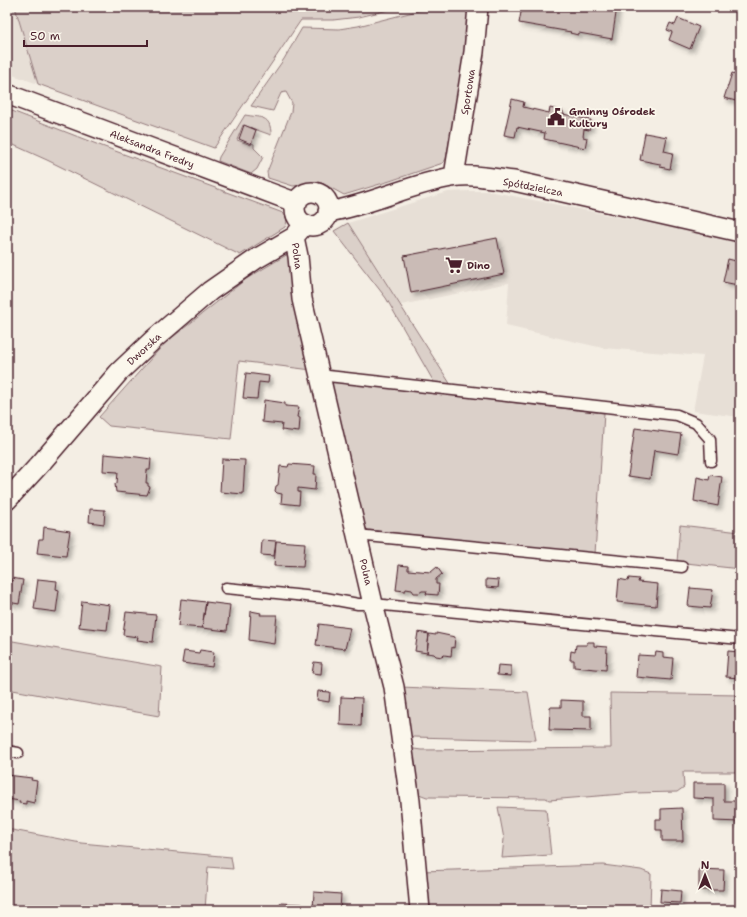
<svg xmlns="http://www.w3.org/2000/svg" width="747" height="917" font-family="'Shantell Sans',sans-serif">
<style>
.built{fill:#e7dfd6}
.green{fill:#dbd0c9;stroke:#92787a}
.building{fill:#cabbb6;stroke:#4a1f2b;filter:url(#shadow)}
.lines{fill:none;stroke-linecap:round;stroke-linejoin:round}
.lane-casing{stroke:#4a1f2b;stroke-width:13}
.street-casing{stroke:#4a1f2b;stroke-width:22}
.lane{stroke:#fbf7ec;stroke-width:10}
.street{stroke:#fbf7ec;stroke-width:19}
.labels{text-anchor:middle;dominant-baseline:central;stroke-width:3.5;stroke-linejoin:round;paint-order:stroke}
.street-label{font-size:10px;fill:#4a1f2b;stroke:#fbf7ec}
.poi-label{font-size:10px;font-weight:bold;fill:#4a1f2b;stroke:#fbf7ec;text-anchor:start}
</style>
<defs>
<filter id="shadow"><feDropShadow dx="3.5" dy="3.5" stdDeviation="2" flood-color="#0004"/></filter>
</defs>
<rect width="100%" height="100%" fill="#f4eee4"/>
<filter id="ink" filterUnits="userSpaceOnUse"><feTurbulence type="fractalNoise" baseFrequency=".025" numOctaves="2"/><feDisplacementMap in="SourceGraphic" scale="8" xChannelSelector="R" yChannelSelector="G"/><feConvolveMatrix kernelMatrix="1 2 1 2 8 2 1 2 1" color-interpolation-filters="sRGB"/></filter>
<g filter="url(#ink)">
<path class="built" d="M7 7H15L38 84 7 73Z
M469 191H488L740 241V417L693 411 703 356 603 348 506 326 509 283 401 305 348 223 421 200 448 192Z"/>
<path class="green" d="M15 7H401L359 17 333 20H301L214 148 38 84Z
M433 7H470L468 44 446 159 443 163 390 181 344 195 322 183H316L293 186 268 178 267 172 291 112 292 103 286 92 281 93 273 111 251 106 284 59 302 28 339 29 358 26Z
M7 109 99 145 283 213C287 218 288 221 285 227L240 255 47 160 7 142Z
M245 115C261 118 271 115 271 135L243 125 237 140 251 145 252 143 254 144V148L263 157 257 169 251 174 218 161 219 157Z
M348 223 451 385 435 384 386 298 334 231Z
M288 254 291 263 312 370 239 361 231 439 109 426 99 417 164 344 246 279Z
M327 381 604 413 595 554 368 530 359 521Z
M680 525 740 532V569L677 562Z
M7 640 162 667 159 716 7 689Z
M400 687 528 692 536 740 413 737 406 730Z
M610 693 740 695V772H683L684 787 677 792 634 793 549 800 546 798 427 797 419 794 408 748 421 750 611 748Z
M498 807 546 809 551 855 502 858 504 839Z
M7 829 81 843 231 857 233 869 208 867 205 910H7Z
M603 865 641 870 651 874 650 910H424L422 871Z"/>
<path class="building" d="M522 7H617L612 39 579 33 578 35 570 33 571 32 519 23Z
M678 18 699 27 690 49 669 40 672 32 667 30 670 23 675 25Z
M732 73 740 75V102L724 98Z
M512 99 524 102 523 107 549 113 550 108 563 111V114L591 120 589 130 584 129 583 137 587 138 585 148 544 139 545 133 517 127 515 137 504 135Z
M244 125 256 130 251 144 239 139Z
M645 133 667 137 664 151 673 153 670 169 660 167V164L640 160Z
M497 238 504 274 411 293 404 256Z
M728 259 740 262V277L738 285 723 282Z
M246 373 269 376 268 383 259 382 257 399 243 398Z
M264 400 285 403V406L299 407 297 417 300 418 299 432 281 430 282 424 262 422Z
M635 428 681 434 678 454 654 450 650 479 628 476Z
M104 454 137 457 151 459 150 470H147L146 483H148V486L150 487 147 495 116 492 115 484 117 483 118 472 103 471Z
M222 459 245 460 243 494 220 492Z
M289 464 315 466 314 474H316L315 490 298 488V492H300L299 505 281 503 282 494 277 493 275 491 276 486 278 485 280 466 288 467Z
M710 475 722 477 718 506 694 501 697 477 709 480Z
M90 509 105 510 104 524 89 522Z
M44 527 70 531 66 556 37 553 39 539H43Z
M262 540 276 541 274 556 261 555Z
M276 541 305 543 303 567 274 566Z
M399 565 408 566V570L431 572 437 567 442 574 436 579V584H439L438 595 426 594 427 591H422L419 593H414L412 590 406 589 405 591 396 590Z
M12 578 23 580 19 604 8 602Z
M629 578 639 579 638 582 658 584 656 606 617 602 619 579 628 581Z
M38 579 57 581 56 589 59 590 56 612 34 609Z
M486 579 499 580 498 588 486 587Z
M690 588 713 590 710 608 688 606Z
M181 599 206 602 202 628 178 626Z
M82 601 110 605 107 630 79 627Z
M206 602 230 605 227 631 202 628Z
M251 611 261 613 260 615H277L274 644 249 640Z
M126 612 156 615 153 642 137 640 138 637 123 635Z
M319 624 350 628 345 649 316 645Z
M418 632 429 634 427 653 415 651Z
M436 633 455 637 454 648 452 647 451 656 444 655 442 657 436 656 434 654 427 653 429 634 436 635Z
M587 642H594V646L607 647 606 670 574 667V660H570L571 651 575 652 576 645H587Z
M200 650 214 652 212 667 182 663 184 651 199 653Z
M728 651 740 652V678L726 677Z
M656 652 663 653V657L673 658 671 680 636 677 638 655 655 656Z
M314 662 322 663 321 674 312 673Z
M498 665 511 666V676L497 675Z
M318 691 330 692 329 702 317 700Z
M341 697 362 698 361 726 340 725Z
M561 700 583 701V716H591V731L549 730 550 707H561Z
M7 775 32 778 31 780 37 781 34 803 26 801V804L19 803 20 801 7 799Z
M693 783H724V801H740V822L714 821V799L693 798Z
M682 808 683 841H662V830H656V819H661V809Z
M699 869 724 870 723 890H699Z
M661 889 681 891 680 903 660 902Z
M314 892 341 894 340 910H313Z
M280 903 302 904V910H279Z"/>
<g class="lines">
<g class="lane-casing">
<path id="lane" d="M319 375 677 415 696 423 710 439 711 461
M357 535 682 567
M226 588 325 598 358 604H373L740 639
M7 751 18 753"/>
</g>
<g class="street-casing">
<path id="street" d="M7 94 297 203
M454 176 474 52 478 7
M295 209a17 17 0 1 1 34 0a17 17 0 1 1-34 0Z
M328 212C371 205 410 184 452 177 472 173 494 179 514 181L740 232
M294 237 298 256 302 299 373 604 394 687 410 801 420 910
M7 500 41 463 119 372 154 339 210 291 256 259 294 237 305 224"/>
</g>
<use href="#lane" class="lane"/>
<use href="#street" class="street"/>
</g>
</g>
<defs>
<g id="civic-bare" transform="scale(1.38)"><path d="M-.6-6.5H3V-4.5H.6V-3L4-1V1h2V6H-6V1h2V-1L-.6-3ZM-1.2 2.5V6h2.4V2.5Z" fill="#4a1f2b" stroke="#fbf7ec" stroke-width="2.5" paint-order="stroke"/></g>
<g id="supermarket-bare" transform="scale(1.38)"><path d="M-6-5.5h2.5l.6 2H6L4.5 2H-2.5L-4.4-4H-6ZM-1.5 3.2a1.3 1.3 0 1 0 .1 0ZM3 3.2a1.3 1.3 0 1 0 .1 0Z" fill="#4a1f2b" stroke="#fbf7ec" stroke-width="2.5" paint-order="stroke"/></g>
</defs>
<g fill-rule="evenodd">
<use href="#civic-bare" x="556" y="117"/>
<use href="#supermarket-bare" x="454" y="265"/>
</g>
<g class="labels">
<g class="street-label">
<text transform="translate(468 92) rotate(-81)">Sportowa</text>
<text transform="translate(152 149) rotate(21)">Aleksandra Fredry</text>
<text transform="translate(533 187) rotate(11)">Spółdzielcza</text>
<text transform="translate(297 256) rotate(82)">Polna</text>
<text transform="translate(144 349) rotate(-43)">Dworska</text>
<text transform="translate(366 572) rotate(77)">Polna</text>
</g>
<g class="poi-label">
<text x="569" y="111">Gminny Ośrodek<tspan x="569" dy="12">Kultury</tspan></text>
<text x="467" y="265">Dino</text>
</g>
</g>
<rect width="747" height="917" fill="none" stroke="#fbf7ec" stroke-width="24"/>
<rect x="12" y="12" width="723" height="893" fill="none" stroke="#4a1f2b" stroke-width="1.5" filter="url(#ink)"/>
<g transform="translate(705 875)" stroke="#fbf7ec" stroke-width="3" paint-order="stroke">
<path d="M0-3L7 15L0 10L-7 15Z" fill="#4a1f2b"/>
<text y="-6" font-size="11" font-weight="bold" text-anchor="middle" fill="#4a1f2b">N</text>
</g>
<path d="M24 40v6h123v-6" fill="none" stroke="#4a1f2b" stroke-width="2"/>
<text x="30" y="40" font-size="12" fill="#4a1f2b" stroke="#fbf7ec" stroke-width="3" paint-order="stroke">50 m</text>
</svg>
